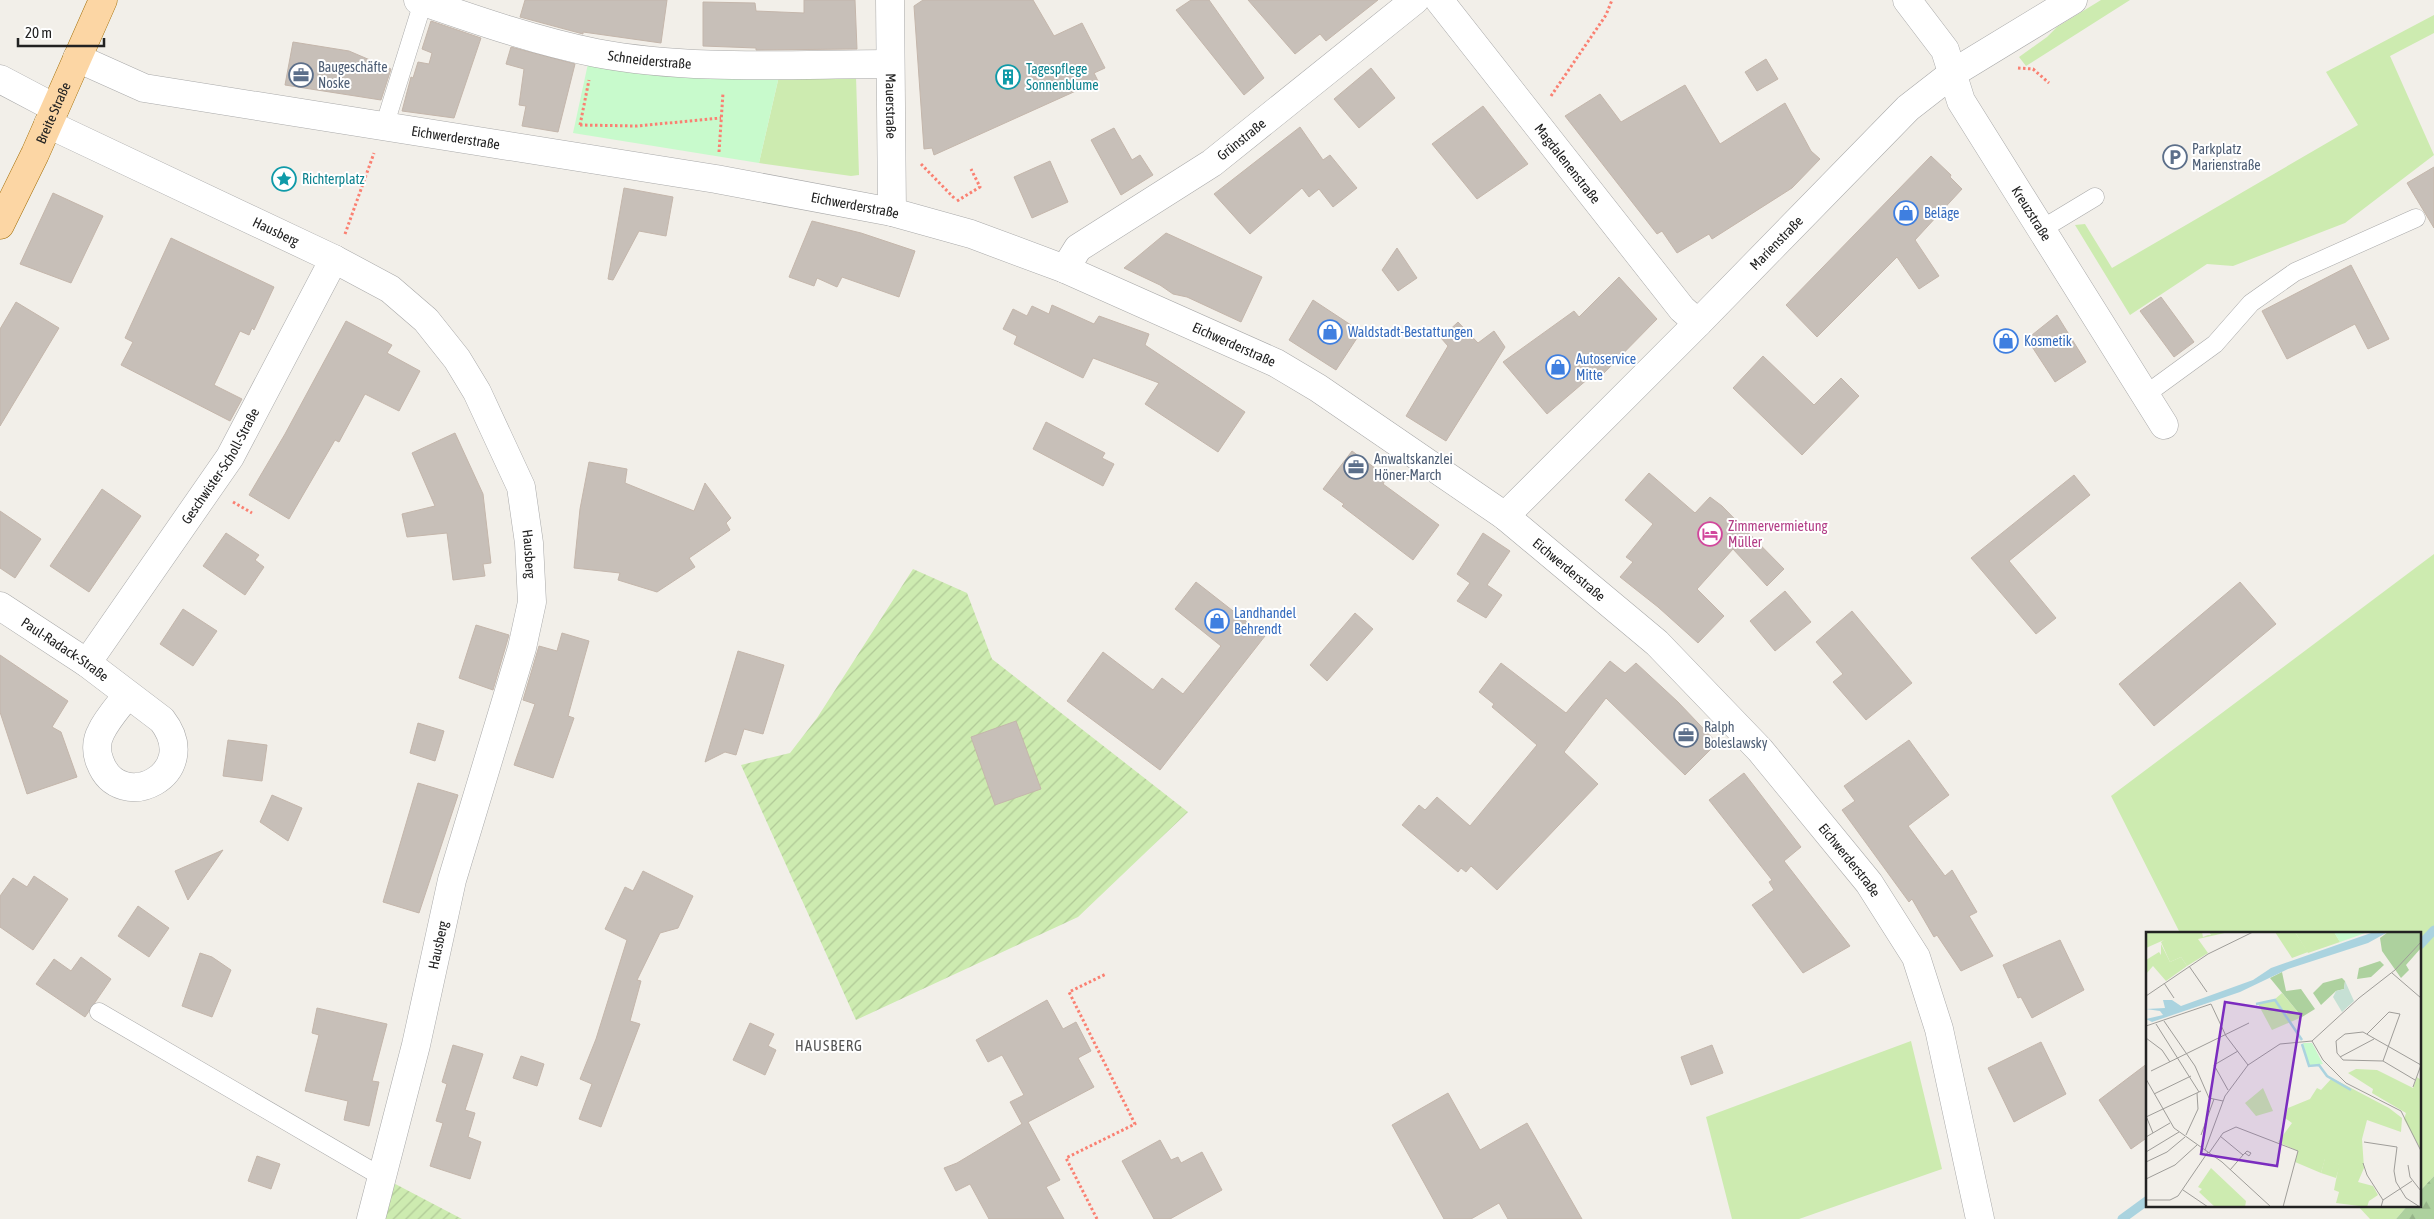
<svg xmlns="http://www.w3.org/2000/svg" width="2434" height="1219" font-family="'Asap Condensed',sans-serif">
<style>
.grass{fill:#cdebb0}
.forest{fill:url(#forest-firs)}
.park{fill:#c8facc}
.garden{fill:url(#garden-furrows)}
.lines{fill:none;stroke-linecap:round;stroke-linejoin:round}
.stream{stroke:#aad3df;stroke-width:9}
.building{fill:#c7bfb8;stroke:#c4b6ab}
.lane-casing{stroke:#a9a9a9;stroke-width:19}
.street-casing{stroke:#a9a9a9;stroke-width:29}
.primary-casing{stroke:#a06b00;stroke-width:29}
.path{stroke:#fa8072;stroke-width:3;stroke-dasharray:2.5 2.5;stroke-linecap:butt}
.lane{stroke:#fff;stroke-width:18}
.street{stroke:#fff;stroke-width:28}
.primary{stroke:#fcd6a4;stroke-width:28}
.labels{text-anchor:middle;dominant-baseline:central;stroke-width:4;stroke-linejoin:round;paint-order:stroke}
.street-label{font-size:14px;fill:#222;stroke:#fff}
.service-label{font-size:14px;fill:#4e5e75;stroke:#fff;text-anchor:start}
.culture-label{font-size:14px;fill:#0d838f;stroke:#fff;text-anchor:start}
.shop-label{font-size:14px;fill:#366cbe;stroke:#fff;text-anchor:start}
.hotel-label{font-size:14px;fill:#b23c85;stroke:#fff;text-anchor:start}
.neighbourhood-label{font-size:15px;letter-spacing:1px;fill:#555;stroke:#fff}
.inset-river{fill:none;stroke:#aad3df;stroke-width:2.5}
.inset-road{fill:none;stroke:#9f9d99;stroke-width:1}
.view{fill:#7b2cbf;fill-opacity:0.15;stroke:#7b2cbf;stroke-width:2.5}
.inset-edge{fill:none;stroke:#222;stroke-width:2.5}
</style>
<defs>
<pattern id="forest-firs" width="22" height="20" patternUnits="userSpaceOnUse" patternTransform="scale(1.25)"><rect width="22" height="20" fill="#add19e"/><path d="M5 1l3.5 6h-7zM16 11l3.5 6h-7z" fill="#95b388"/></pattern>
<pattern id="garden-furrows" width="10" height="10" patternUnits="userSpaceOnUse" patternTransform="scale(1.25)"><rect width="10" height="10" fill="#cdebb0"/><path d="M-1 1l2-2M0 10L10 0M9 11l2-2" fill="none" stroke="#b0c997"/></pattern>
</defs>
<rect width="100%" height="100%" fill="#f2efe9"/>
<path class="grass" d="M2101 0H2130L2026 66 2019 57 2047 37 2057 27Z
M2434 15V33L2390 56 2434 155 2345 223 2233 266 2207 264 2130 315 2075 225 2085 224 2112 268 2358 125 2326 72Z
M779 76H856L859 175 851 176 759 163Z
M2434 554V1176L2420 1191V933H2180L2111 796Z
M1911 1041 1942 1169 1799 1219H1732L1706 1117Z
M2357 1205H2408L2396 1219H2370Z"/>
<path class="forest" d="M2434 1176V1219H2396L2408 1205H2420V1191Z"/>
<path class="park" d="M589 59 779 76 759 163 573 133Z"/>
<path class="garden" d="M913 569 967 593 992 659 1188 812 1078 917 856 1020 741 765 790 753 817 718Z
M382 1177 462 1219H371Z"/>
<g class="lines">
<path class="stream" d="M2420 945 2434 930
M2122 1219 2148 1200"/>
</g>
<path class="building" d="M525 0H667L661 43 583 32V34L520 17Z
M804 0H855L857 49 756 50V48L703 46V2L755 3 756 11 804 13Z
M923 0H1033L1054 36 1082 23 1105 68 1094 73 1098 81 934 155 932 148 924 149 914 6Z
M1191 0H1209L1264 78 1244 95 1176 10Z
M1248 0H1378L1326 41 1320 34 1295 54Z
M431 21 481 38 454 118 402 111 411 77 413 78 418 62 429 64 432 53 422 49Z
M293 42 349 51 391 69 381 100 285 85Z
M511 47 575 64 558 132 522 126 526 106 519 105 524 69 506 64Z
M1766 59 1778 79 1757 91 1745 72Z
M1371 68 1395 98 1359 128 1334 99Z
M1685 85 1720 144 1785 103 1811 151 1820 159 1792 188 1712 239 1709 234 1677 253 1662 231 1657 234 1565 116 1600 94 1621 122Z
M1483 106 1528 164 1477 199 1432 144Z
M1300 127 1323 160 1330 155 1357 188 1333 207 1319 189 1309 197 1302 188 1250 234 1214 194Z
M1114 128 1132 160 1140 155 1153 175 1121 195 1091 140Z
M1931 156 1951 175 1950 177 1962 189 1915 240 1939 276 1919 289 1897 257 1817 337 1786 305Z
M1050 161 1068 202 1032 218 1014 177Z
M2434 167V228L2407 183Z
M624 188 673 197 666 236 639 231 613 280 608 279Z
M53 193 103 216 71 283 20 264Z
M812 221 861 233 915 251 899 297 842 277 837 287 817 278 814 286 789 277Z
M1166 233 1262 277 1241 322 1187 297 1173 294 1160 285 1124 268Z
M171 238 274 287 254 330 252 328 249 335 240 331 214 385 242 399 230 421 121 365 133 342 125 338Z
M1397 248 1417 278 1398 291 1382 270Z
M2351 265 2389 339 2368 349 2355 324 2287 359 2262 311Z
M1619 277 1657 319 1600 377 1596 372 1547 414 1503 362 1574 311 1579 317Z
M2161 297 2194 342 2174 357 2140 311Z
M1313 300 1357 329V338L1336 370 1289 340Z
M16 302 59 328 0 426V329Z
M1052 305 1094 324 1099 316 1149 334 1145 345 1245 412 1218 452 1145 404 1159 383 1093 358 1083 378 1014 344 1017 336 1003 329 1013 309 1027 316 1032 306 1049 314Z
M2057 315 2086 362 2055 382 2027 339Z
M346 321 392 345 387 353 420 371 399 411 365 394 339 442 335 440 289 519 249 495 285 434Z
M1458 322 1478 343 1494 331 1505 347 1446 441 1406 416 1448 346 1441 338Z
M1763 356 1814 405 1841 378 1859 396 1802 455 1733 388Z
M1046 422 1105 453 1102 458 1114 464 1103 486 1033 449Z
M455 433 483 494 491 563 483 564 485 576 453 580 447 533 407 537 402 514 435 506 412 453Z
M1352 451 1387 477 1383 484 1439 525 1413 560 1342 506 1344 504 1323 489Z
M589 462 627 469 625 483 694 511 705 483 731 518 726 523 730 530 689 558 695 567 657 592 618 580 620 573 574 568 580 509Z
M1649 473 1695 513 1710 497 1722 506 1784 569 1767 586 1733 549 1697 589 1724 616 1698 643 1658 607 1620 577 1633 562 1626 557 1653 524 1625 500Z
M2074 475 2090 495 2009 561 2056 618 2036 634 1971 558Z
M102 489 141 516 89 592 50 566Z
M0 511 41 539 15 578 0 568Z
M226 533 259 555 255 560 264 567 245 595 203 566Z
M1483 533 1510 551 1487 585 1502 595 1486 618 1457 601 1470 583 1457 574Z
M1196 582 1265 636 1160 770 1067 701 1103 652 1153 690 1162 678 1183 694 1221 646 1175 609Z
M2240 582 2276 624 2154 726 2119 684Z
M1785 591 1811 622 1775 651 1750 621Z
M183 609 217 631 193 666 160 644Z
M1852 611 1912 683 1866 720 1833 682 1843 674 1816 642Z
M1355 613 1373 629 1327 681 1310 665Z
M476 625 509 635 493 690 459 678Z
M562 633 589 641 568 716 574 718 553 778 514 765 535 704 523 700 539 646 557 651Z
M738 651 784 665 763 734 744 729 736 755 725 752 705 762Z
M0 655 68 701 52 727 61 732 77 777 27 794 0 712Z
M1610 661 1625 673 1636 663 1678 702 1717 743 1685 775 1606 698 1564 752 1598 784 1497 890 1471 866 1466 872 1461 868 1458 872 1402 825 1419 805 1425 810 1437 797 1470 826 1537 745 1492 707 1494 704 1479 692 1501 663 1566 713Z
M1016 721 1041 789 995 805 971 737Z
M418 723 444 731 435 761 410 753Z
M228 740 267 745 262 781 223 776Z
M1909 740 1949 795 1908 826 1945 876 1952 870 1977 912 1969 916 1993 956 1961 971 1937 935 1934 937 1912 899 1909 902 1842 810 1855 801 1844 786Z
M1744 773 1801 847 1784 861 1850 946 1803 973 1752 905 1774 890 1769 882 1772 880 1709 800Z
M418 783 458 795 419 913 383 902Z
M272 795 302 808 288 841 260 822Z
M223 850 188 900 175 871Z
M643 871 693 896 678 928 660 933 637 980 641 981 630 1021 640 1024 601 1127 579 1119 592 1084 580 1079 596 1039 627 940 605 929 625 887 633 891Z
M34 876 68 899 33 950 0 927V896L13 878 27 887Z
M138 906 169 928 149 957 118 936Z
M2060 940 2084 990 2032 1018 2021 997 2018 998 2003 965Z
M200 953 212 957 231 970 212 1017 182 1006Z
M81 957 111 979 85 1017 36 984 54 959 71 971Z
M1047 1000 1063 1029 1076 1022 1091 1051 1078 1058 1094 1087 1028 1122 1060 1180 1046 1187 1064 1219H989L970 1184 956 1191 944 1168 957 1163 1022 1124 1010 1102 1024 1095 1002 1055 988 1062 976 1040Z
M317 1008 387 1024 372 1081 379 1082 369 1126 344 1120 348 1101 305 1091 319 1035 312 1033Z
M750 1023 774 1034 768 1046 776 1050 765 1075 733 1060Z
M2041 1042 2066 1094 2014 1122 1988 1068Z
M453 1045 483 1054 465 1110 475 1113 468 1137 481 1142 470 1179 430 1166 443 1123 436 1121 447 1084 442 1082Z
M1712 1045 1723 1073 1691 1085 1681 1057Z
M521 1056 544 1064 537 1086 513 1078Z
M2148 1063V1137L2131 1149 2099 1100Z
M1448 1093 1480 1150 1527 1123 1582 1219H1508L1499 1203 1471 1219H1444L1392 1125Z
M1160 1140 1171 1160 1178 1157 1181 1163 1202 1152 1222 1190 1170 1219H1154L1122 1161Z
M257 1156 280 1164 271 1189 248 1181Z"/>
<g class="lines">
<g class="lane-casing">
<path id="lane" d="M384 127 423 2
M2042 229 2095 197
M2145 395 2215 344 2251 303 2295 272 2416 218
M99 1012 382 1177"/>
</g>
<g class="street-casing">
<g id="street">
<path id="s1" d="M418 0C476 20 536 41 596 53 692 71 792 64 890 64"/>
<path id="s2" d="M890 0 892 212"/>
<path id="s3" d="M1439 0 1682 309 1698 323"/>
<path id="s4" d="M1907 0 1945 50 1961 101 2164 425"/>
<path id="s5" d="M77 58 144 88 716 179 892 212 971 234 1065 269 1276 363 1318 388 1505 516 1657 643 1760 750 1869 883 1916 957 1939 1029 1980 1219"/>
<path d="M0 79 55 108"/>
<path id="s6" d="M48 124 334 259 390 289 426 320 457 359 477 392 521 487 529 543 532 602 522 648 452 880 416 1045 371 1219"/>
<path id="s7" d="M1065 269 1078 248 1212 163 1415 0"/>
<path id="s8" d="M1505 516 1698 323 1908 108 1953 73 2073 0"/>
<path id="s9" d="M0 606 87 663 162 720C204 774 120 816 100 762 96 753 96 741 101 732 107 719 119 706 128 694"/>
<path id="s10" d="M87 663 230 457 334 259"/>
</g>
</g>
<g class="primary-casing">
<g id="primary">
<path id="s11" d="M0 225 35 154 103 0"/>
</g>
</g>
<path class="path" d="M2018 68 2033 69 2049 83
M1551 96 1606 15 1612 0
M580 125 637 126 721 118
M580 125 589 80
M719 152 723 93
M921 164 955 199
M957 201 980 187 971 169
M345 234 374 153
M233 502 252 513
M1097 1219 1066 1158 1135 1124 1069 992 1106 974"/>
<use href="#lane" class="lane"/>
<use href="#street" class="street"/>
<use href="#primary" class="primary"/>
</g>
<defs>
<g id="office-ring" transform="scale(1.25)"><circle r="9.5" fill="#fff" stroke="#5c6f8a" stroke-width="1.5"/><path d="M-6-3h4V-5.5h4V-3h4V5H-6ZM-1-4.5V-3h2v-1.5ZM-6 0V1H6V0Z" fill="#5c6f8a"/></g>
<g id="building-ring" transform="scale(1.25)"><circle r="9.5" fill="#fff" stroke="#0f9aa8" stroke-width="1.5"/><path d="M-4-6H4V6H1V3H-1V6H-4ZM-2.5-4.3h1.7v1.8h-1.7ZM.8-4.3h1.7v1.8H.8ZM-2.5-1h1.7V.8h-1.7ZM.8-1h1.7V.8H.8Z" fill="#0f9aa8"/></g>
<g id="parking-ring" transform="scale(1.25)"><circle r="9.5" fill="#fff" stroke="#5c6f8a" stroke-width="1.5"/><path d="M-3.5-5.5H1a3.5 3.5 0 0 1 0 7H-1V5.5H-3.5ZM-1-3.4V-.6H.8a1.4 1.4 0 0 0 0-2.8Z" fill="#5c6f8a"/></g>
<g id="sight-ring" transform="scale(1.25)"><circle r="9.5" fill="#fff" stroke="#0f9aa8" stroke-width="1.5"/><path d="M0-6L1.8-2.2L6-1.7L2.9 1.2L3.7 5.4L0 3.3L-3.7 5.4L-2.9 1.2L-6-1.7L-1.8-2.2Z" fill="#0f9aa8"/></g>
<g id="shop-ring" transform="scale(1.25)"><circle r="9.5" fill="#fff" stroke="#3f7fe0" stroke-width="1.5"/><path d="M-5-2.5h2.3a2.7 3.5 0 0 1 5.4 0H5L5.5 6h-11ZM-1.5-2.5h3a1.5 2.3 0 0 0-3 0Z" fill="#3f7fe0"/></g>
<g id="hotel-ring" transform="scale(1.25)"><circle r="9.5" fill="#fff" stroke="#d1479c" stroke-width="1.5"/><path d="M-6-4.5h1.5V1H6V5H4.5V3h-9V5H-6ZM-4 0a1.8 1.8 0 1 1 3.6 0ZM.5 0V-2.5h3Q6-2.5 6 0Z" fill="#d1479c"/></g>
</defs>
<g fill-rule="evenodd">
<use href="#office-ring" x="301" y="75"/>
<use href="#building-ring" x="1008" y="77"/>
<use href="#parking-ring" x="2175" y="157"/>
<use href="#sight-ring" x="284" y="179"/>
<use href="#shop-ring" x="1906" y="213"/>
<use href="#shop-ring" x="1330" y="332"/>
<use href="#shop-ring" x="2006" y="341"/>
<use href="#shop-ring" x="1558" y="367"/>
<use href="#office-ring" x="1356" y="467"/>
<use href="#hotel-ring" x="1710" y="534"/>
<use href="#shop-ring" x="1217" y="621"/>
<use href="#office-ring" x="1686" y="735"/>
</g>
<g class="labels">
<g class="street-label">
<text stroke="none"><textPath href="#s1" startOffset="240">Schneiderstraße</textPath></text>
<text stroke="none"><textPath href="#s2" startOffset="106">Mauerstraße</textPath></text>
<text stroke="none"><textPath href="#s11" startOffset="124">Breite Straße</textPath></text>
<text stroke="none"><textPath href="#s5" startOffset="389">Eichwerderstraße</textPath></text>
<text stroke="none"><textPath href="#s7" startOffset="221">Grünstraße</textPath></text>
<text stroke="none"><textPath href="#s3" startOffset="208">Magdalenenstraße</textPath></text>
<text stroke="none"><textPath href="#s5" startOffset="794">Eichwerderstraße</textPath></text>
<text stroke="none"><textPath href="#s4" startOffset="249">Kreuzstraße</textPath></text>
<text stroke="none"><textPath href="#s6" startOffset="252">Hausberg</textPath></text>
<text stroke="none"><textPath href="#s8" startOffset="385">Marienstraße</textPath></text>
<text stroke="none"><textPath href="#s5" startOffset="1199">Eichwerderstraße</textPath></text>
<text stroke="none"><textPath href="#s10" startOffset="238">Geschwister-Scholl-Straße</textPath></text>
<text stroke="none"><textPath href="#s6" startOffset="688">Hausberg</textPath></text>
<text stroke="none"><textPath href="#s5" startOffset="1604">Eichwerderstraße</textPath></text>
<text stroke="none"><textPath href="#s9" startOffset="78">Paul-Radack-Straße</textPath></text>
<text stroke="none"><textPath href="#s5" startOffset="2009">Eichwerderstraße</textPath></text>
<text transform="translate(438 945) rotate(-78)">Hausberg</text>
</g>
<g class="service-label">
<text x="318" y="67">Baugeschäfte<tspan x="318" dy="16">Noske</tspan></text>
<text x="2192" y="149">Parkplatz<tspan x="2192" dy="16">Marienstraße</tspan></text>
<text x="1374" y="459">Anwaltskanzlei<tspan x="1374" dy="16">Höner-March</tspan></text>
<text x="1704" y="727">Ralph<tspan x="1704" dy="16">Boleslawsky</tspan></text>
</g>
<g class="culture-label">
<text x="1026" y="69">Tagespflege<tspan x="1026" dy="16">Sonnenblume</tspan></text>
<text x="302" y="179">Richterplatz</text>
</g>
<g class="shop-label">
<text x="1924" y="213">Beläge</text>
<text x="1348" y="332">Waldstadt-Bestattungen</text>
<text x="2024" y="341">Kosmetik</text>
<text x="1576" y="359">Autoservice<tspan x="1576" dy="16">Mitte</tspan></text>
<text x="1234" y="613">Landhandel<tspan x="1234" dy="16">Behrendt</tspan></text>
</g>
<g class="hotel-label">
<text x="1728" y="526">Zimmervermietung<tspan x="1728" dy="16">Müller</tspan></text>
</g>
<g class="neighbourhood-label">
<text x="829" y="1045">HAUSBERG</text>
</g>
</g>
<g transform="translate(2146 932)">
<rect width="275" height="275" fill="#f2efe9"/>
<path d="M149 0H188L194 10 162 21ZM15 12 24 30 35 25 41 34 20 49 7 34 0 42V28L13 20 15 23ZM136 61 156 85 126 98 112 72 128 68ZM179 226 194 233 190 246 175 241Z" fill="#cdebb0"/>
<path d="M242 0H275V16L260 33 263 38 255 46 236 19 234 6ZM234 29 238 33 225 45 211 47 213 36ZM136 40 140 59 155 57 169 77 156 85 124 46ZM196 46 199 49 198 57 190 59 175 73 167 61 177 51Z" fill="#add19e"/>
<path d="M199 49 208 69 196 80 187 65 190 59 198 57Z" fill="#c6e0d4"/>
<path d="M188 0H222L194 10ZM157 111H166L177 132 163 134Z" fill="#c8facc"/>
<path d="M0 0H56L57 5 62 3H65L63 0H83L52 7 62 21 41 34 35 25 24 30 15 10 18 8 0 16ZM129 0H149L162 20 146 26ZM210 137 231 138 267 156 271 145 275 148V218L258 187 260 181 226 161 227 157 202 141ZM186 146 243 176 256 186 255 200 221 188 216 207 218 236 212 250 227 254 232 263 223 269 221 275 190 271 193 260 188 258 193 233 179 227 175 241 149 230 152 219 132 210 146 191 139 186 142 176 164 167 171 156 175 158ZM117 156 127 179 110 184 99 171ZM65 236 100 269 99 275H69L53 260 56 257 52 255Z" fill="#cdebb0"/>
<path d="M242 0 222 11 142 37 94 60 6 90 0 87 17 83 14 79 0 77 19 76 17 68H26L35 74 107 48 125 36 225 1Z" fill="#aad3df"/>
<path class="inset-river" d="M110 72 129 68 156 108M156 112 163 134 173 133 181 144 205 158"/>
<path class="inset-road" d="M43 34 61 60M246 41 275 66M18 51 28 66M0 64 62 22 107 0M18 89 49 134 63 166 77 169M10 92 53 160M0 94 65 72 80 104 102 133M221 102 243 80 254 82 237 129M0 106 16 118 24 130M166 109 177 128 200 151 255 179 275 219M194 125 228 107M5 139 103 91M0 147 28 196 76 230 125 275M269 148 237 129 197 128 191 121 190 109 199 102 217 100 275 133M267 155 275 133M82 158 68 133 92 119M8 162 45 144M0 184 7 201M0 185 55 159M40 203 52 177 51 161M55 203 68 167M74 204 97 223M0 205 24 191M218 210 251 215 248 239 250 250 260 266 274 275M59 218 79 164 102 133 134 112 166 109 213 66 249 38 275 10M0 220 33 200M63 221 77 201 90 195 152 219 137 275M0 230 21 220 39 205M217 231 221 243 237 268M262 233 264 245 275 259M84 238 97 223 101 219 105 221 103 224 99 221M0 247 29 233 51 213M37 258 62 275M0 268H24L32 264 62 220M235 275 237 268 266 249"/>
<path class="view" d="M79 70 155 82 131 234 55 222Z"/>
<rect width="275" height="275" class="inset-edge"/>
</g>
<path d="M18 38v8h86v-8" fill="none" stroke="#222222" stroke-width="2.5"/>
<text x="25" y="38" font-size="15" fill="#222222" stroke="#ffffff" stroke-width="4" paint-order="stroke">20 m</text>
</svg>
